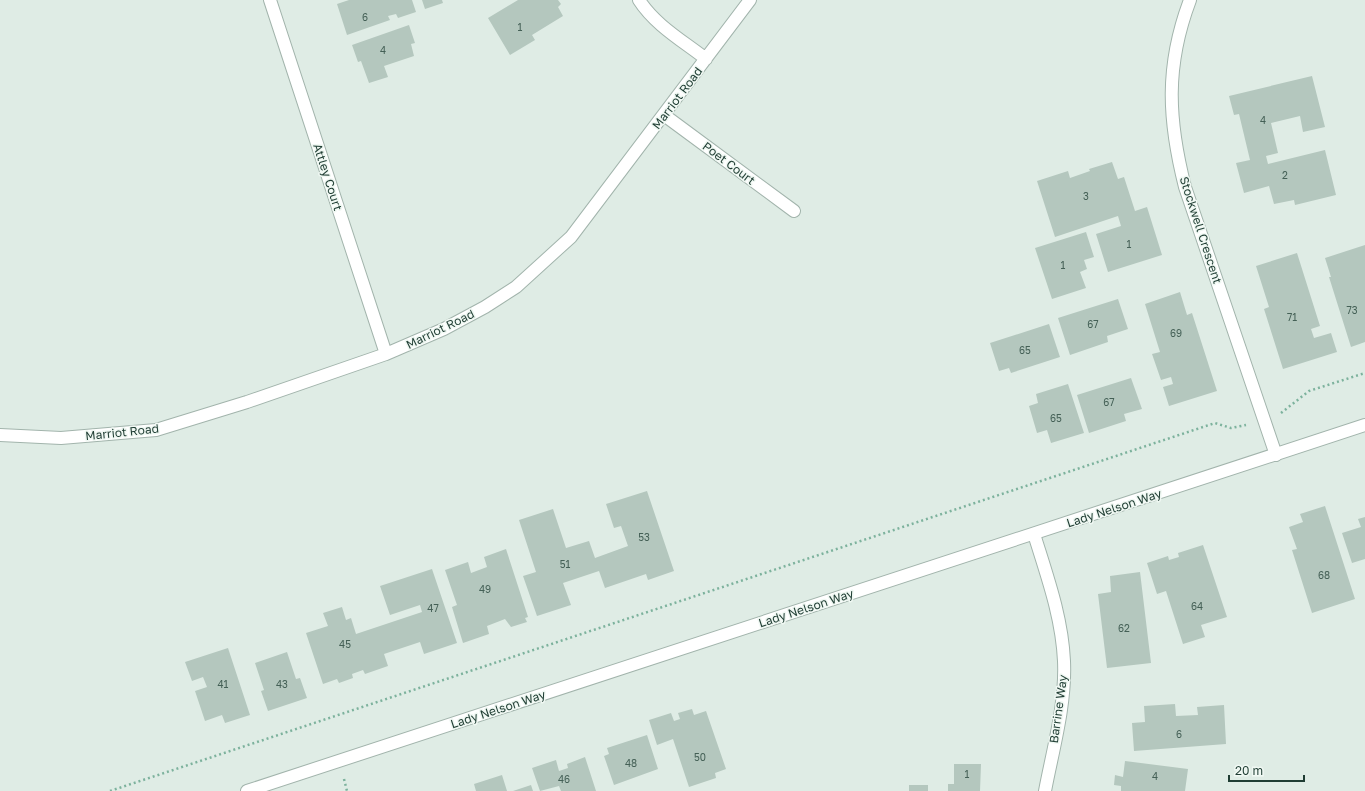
<svg xmlns="http://www.w3.org/2000/svg" width="1365" height="791" font-family="'Golos Text',sans-serif">
<style>
.building{fill:#b4c7be}
.lines{fill:none;stroke-linecap:round;stroke-linejoin:round}
.minor-casing{stroke:#a2b4ac;stroke-width:14}
.tertiary-casing{stroke:#a2b4ac;stroke-width:14}
.path{stroke:#7db29d;stroke-width:2.5;stroke-dasharray:2 3;stroke-linecap:butt}
.minor{stroke:#fff;stroke-width:12}
.tertiary{stroke:#fff;stroke-width:12}
.labels{text-anchor:middle;dominant-baseline:central;stroke-width:3;stroke-linejoin:round;paint-order:stroke}
.number-label{font-size:10px;fill:#446056}
.street-label{font-size:12px;fill:#1f3d33;stroke:#f0f8f3}
</style>
<rect width="100%" height="100%" fill="#dfece5"/>
<path class="building" d="M349 0H412L416 12 398 18 396 14 388 16 390 20 347 35 337 4Z
M422 0H442L443 3 425 9Z
M518 0H558L561 4 558 7 563 16 532 35 535 40 510 55 488 18Z
M409 25 415 43 411 44 414 56 384 66 388 77 369 83 361 61 358 62 352 45Z
M1312 76 1325 127 1303 132 1300 116 1271 123 1278 153 1266 156 1268 164 1325 150 1336 195 1295 205 1294 200 1274 204 1269 186 1244 193 1236 163 1250 160 1239 114 1234 115 1229 96Z
M1112 162 1118 179 1124 177 1135 211 1147 207 1162 255 1108 272 1096 234 1121 226 1118 216 1055 237 1037 181 1068 171 1070 178 1090 171 1089 169Z
M1086 232 1094 257 1084 260 1087 269 1080 272 1086 288 1052 299 1035 248Z
M1365 245V342L1351 347 1329 277H1331L1325 258Z
M1297 253 1320 326 1311 329 1314 338 1331 333 1337 352 1283 369 1264 309 1269 307 1256 266Z
M1180 292 1187 315 1192 313 1217 391 1169 406 1163 387 1173 384 1171 377 1161 380 1152 354 1160 352 1145 304Z
M1118 299 1128 329 1107 336 1108 342 1070 355 1058 318Z
M1049 324 1060 357 1011 373 1009 368 999 371 990 343Z
M1131 378 1142 409 1124 414 1126 421 1089 433 1077 395Z
M1068 384 1084 433 1051 443 1047 430 1037 433 1029 406 1038 403 1036 394Z
M647 491 674 571 648 580 646 574 605 588 599 571 563 583 571 605 537 616 523 576 536 572 519 520 553 509 566 548 589 541 595 558 628 546 621 526 614 528 606 504Z
M1325 506 1355 599 1312 613 1292 550 1297 549 1289 527 1303 522 1300 514Z
M1365 517V559L1352 563 1342 533 1361 527 1358 519Z
M1203 545 1227 617 1201 625 1205 637 1183 644 1166 591 1157 594 1147 563 1168 556 1169 560 1179 557 1178 553Z
M506 549 528 617 525 618 527 622 511 627 505 619 487 626 489 634 463 643 452 607 457 605 445 570 468 562 471 573 487 567 484 557Z
M432 569 457 643 424 654 420 642 384 654 388 666 365 674 363 670 352 674 353 678 339 683 337 679 323 684 306 633 328 626 323 613 342 607 346 620 351 618 356 634 422 612 420 605 390 615 380 586Z
M1140 572 1151 663 1107 668 1098 594 1111 592 1110 576Z
M228 648 250 715 225 723 222 715 205 721 195 691 207 687 203 677 192 681 185 662Z
M287 652 296 679 300 678 307 698 268 711 261 691 264 690 255 663Z
M1175 704 1176 716 1198 715 1197 707 1224 705 1226 744 1134 751 1132 723 1145 722 1144 706Z
M692 709 694 715 706 711 726 769 715 773 716 778 689 787 673 739 657 745 649 720 671 713 674 721 680 719 678 713Z
M647 735 658 769 614 785 604 756 609 754 607 748Z
M585 757 596 791H561L559 786 540 791 532 768 556 760 559 771 568 768 567 764Z
M1125 761 1188 769 1185 791H1121V786L1114 785 1115 775 1123 777Z
M954 764H981L980 791H948V784H954Z
M502 775 507 791H476L474 784Z
M531 785 533 791H513Z
M909 785H928V791H909Z"/>
<g class="lines">
<g class="minor-casing">
<path id="minor" d="M270 0 386 354
M639 0C655 25 683 41 706 59
M1190 0C1165 66 1168 120 1185 187L1276 455
M664 115 794 211
M0 435 61 438 156 430 247 402 386 354 444 329 485 307 516 287 571 237 750 0
M1034 534C1047 576 1062 617 1064 661 1066 704 1053 749 1045 791"/>
</g>
<g class="tertiary-casing">
<path id="tertiary" d="M247 791 1365 425"/>
</g>
<path class="path" d="M1281 413 1309 391 1365 373
M344 779 347 791
M110 791 1215 423 1231 428 1246 425"/>
<use href="#minor" class="minor"/>
<use href="#tertiary" class="tertiary"/>
</g>
<g class="labels">
<g class="number-label">
<text x="365" y="17">6</text>
<text x="520" y="27">1</text>
<text x="383" y="50">4</text>
<text x="1263" y="120">4</text>
<text x="1285" y="175">2</text>
<text x="1086" y="196">3</text>
<text x="1129" y="244">1</text>
<text x="1063" y="265">1</text>
<text x="1352" y="310">73</text>
<text x="1292" y="317">71</text>
<text x="1093" y="324">67</text>
<text x="1176" y="333">69</text>
<text x="1025" y="350">65</text>
<text x="1109" y="402">67</text>
<text x="1056" y="418">65</text>
<text x="644" y="537">53</text>
<text x="565" y="564">51</text>
<text x="1324" y="575">68</text>
<text x="485" y="589">49</text>
<text x="1197" y="606">64</text>
<text x="433" y="608">47</text>
<text x="1124" y="628">62</text>
<text x="345" y="644">45</text>
<text x="223" y="684">41</text>
<text x="282" y="684">43</text>
<text x="1179" y="734">6</text>
<text x="700" y="757">50</text>
<text x="631" y="763">48</text>
<text x="967" y="774">1</text>
<text x="1155" y="776">4</text>
<text x="564" y="779">46</text>
</g>
<g class="street-label">
<text transform="translate(677 98) rotate(-53)">Marriot Road</text>
<text transform="translate(729 163) rotate(37)">Poet Court</text>
<text transform="translate(328 177) rotate(72)">Attley Court</text>
<text transform="translate(1201 230) rotate(72)">Stockwell Crescent</text>
<text transform="translate(440 329) rotate(-26)">Marriot Road</text>
<text transform="translate(122 432) rotate(-6)">Marriot Road</text>
<text transform="translate(1114 508) rotate(-18)">Lady Nelson Way</text>
<text transform="translate(806 608) rotate(-18)">Lady Nelson Way</text>
<text transform="translate(498 709) rotate(-18)">Lady Nelson Way</text>
<text transform="translate(1058 709) rotate(-82)">Barrine Way</text>
</g>
</g>
<path d="M1229 775v6h75v-6" fill="none" stroke="#1f3d33" stroke-width="2"/>
<text x="1235" y="775" font-size="12" fill="#1f3d33" stroke="#f0f8f3" stroke-width="3" paint-order="stroke">20 m</text>
</svg>
